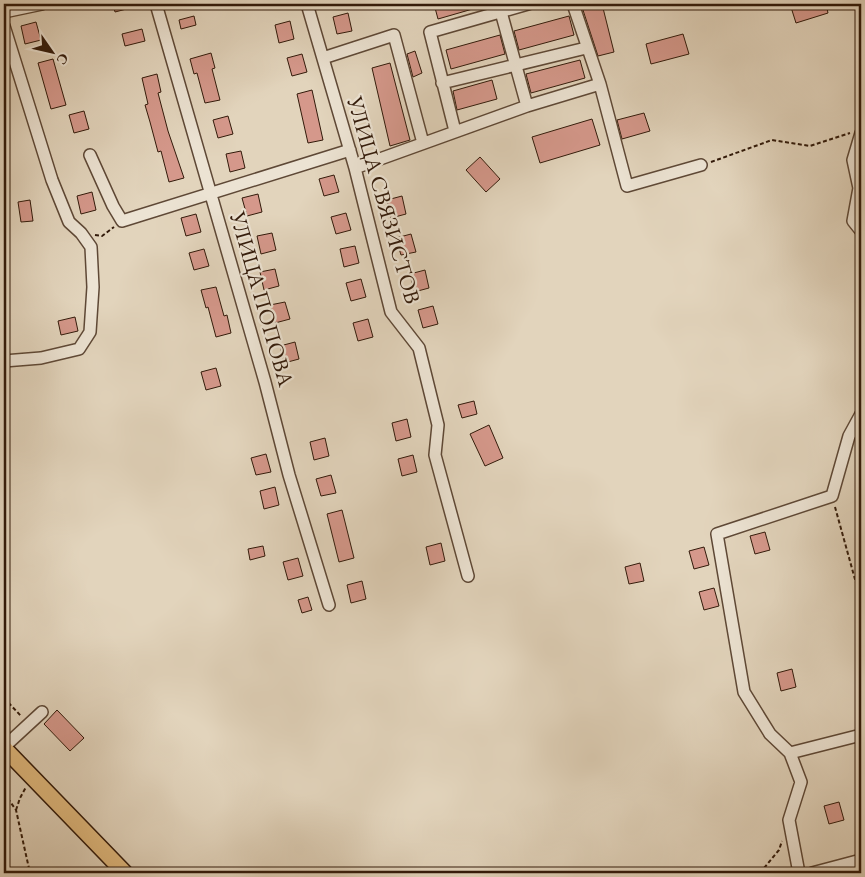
<svg xmlns="http://www.w3.org/2000/svg" width="865" height="877" font-family="'EB Garamond',serif">
<style>
.building{fill:#d5988b;stroke:#321a0a}
.lines{fill:none;stroke-linecap:round;stroke-linejoin:round}
.minor-casing{stroke:#5e4836;stroke-width:14}
.major-casing{stroke:#321a0a;stroke-width:18}
.path{stroke:#321a0a;stroke-width:2;stroke-dasharray:4 2.5;stroke-linecap:butt}
.minor{stroke:#ece3d3;stroke-width:11}
.major{stroke:#e1ba7e;stroke-width:15}
.labels{text-anchor:middle;dominant-baseline:central;stroke-width:4.5;stroke-linejoin:round;paint-order:stroke}
.street-label{font-size:22px;fill:#321a0a;stroke:#ece3d3}
</style>
<rect width="100%" height="100%" fill="#e2d4bc"/>
<filter id="stains"><feTurbulence type="fractalNoise" baseFrequency=".004" numOctaves="4"/><feColorMatrix values="0 0 0 0 .2 0 0 0 0 .09 0 0 0 0 .02 0 0 0 .5 -.17"/></filter>
<radialGradient id="worn" r=".72"><stop offset=".6" stop-color="#630" stop-opacity="0"/><stop offset="1" stop-color="#630" stop-opacity=".3"/></radialGradient>
<path class="building" d="M113 4H137L138 6 115 12Z
M434 4H482L483 6 438 19Z
M581 4H602L614 52 598 56Z
M790 4H826L828 13 796 23Z
M348 13 352 31 337 34 333 17Z
M194 16 196 25 181 29 179 20Z
M569 16 574 35 519 50 514 31Z
M290 21 294 39 279 43 275 25Z
M36 22 41 40 25 44 21 26Z
M142 29 145 41 125 46 122 34Z
M683 34 689 54 651 64 646 44Z
M500 35 505 54 451 69 446 50Z
M415 51 422 73 413 77 407 54Z
M211 53 215 68 212 69 220 100 205 103 197 73 194 74 190 59Z
M302 54 307 72 292 76 287 58Z
M53 59 66 105 51 109 38 63Z
M580 60 585 78 531 93 526 74Z
M390 63 410 140 390 146 372 68Z
M157 74 161 92 158 93 168 131 184 178 169 182 161 151 158 152 150 122 145 105 148 104 142 78Z
M492 80 497 99 457 110 453 91Z
M312 90 323 140 308 143 297 94Z
M84 111 89 129 74 133 69 115Z
M644 113 650 131 622 139 617 120Z
M228 116 233 134 218 138 213 120Z
M592 119 600 145 540 163 532 137Z
M241 151 245 168 230 172 226 154Z
M480 157 500 179 486 192 466 170Z
M334 175 339 192 324 196 319 179Z
M92 192 96 210 81 214 77 196Z
M258 194 262 212 247 216 242 198Z
M402 196 406 214 391 218 387 200Z
M30 200 33 221 21 222 18 202Z
M346 213 351 230 336 234 331 217Z
M196 214 201 232 186 236 181 218Z
M272 233 276 250 261 254 257 236Z
M411 234 416 252 401 255 396 238Z
M355 246 359 263 344 267 340 249Z
M204 249 209 266 194 270 189 253Z
M275 269 279 286 264 290 260 272Z
M425 270 429 288 414 292 410 274Z
M361 279 366 297 351 301 346 283Z
M216 287 224 316 227 315 231 333 216 337 208 307 206 308 201 290Z
M285 302 290 319 275 323 270 305Z
M433 306 438 324 423 328 418 310Z
M75 317 78 331 61 335 58 321Z
M368 319 373 337 358 341 353 323Z
M295 342 299 359 284 363 280 346Z
M216 368 221 386 206 390 201 372Z
M474 401 477 414 462 418 458 405Z
M407 419 411 437 396 441 392 423Z
M489 425 503 458 485 466 470 434Z
M325 438 329 456 314 460 310 442Z
M266 454 271 472 256 475 251 458Z
M413 455 417 472 402 476 398 459Z
M331 475 336 493 321 496 316 479Z
M275 487 279 505 264 509 260 491Z
M342 510 354 558 339 562 327 514Z
M765 532 770 550 755 554 750 536Z
M441 543 445 561 430 565 426 547Z
M263 546 265 556 250 560 248 549Z
M704 547 709 565 694 569 689 551Z
M298 558 303 576 288 580 283 562Z
M640 563 644 581 629 584 625 567Z
M362 581 366 599 351 603 347 585Z
M714 588 719 606 704 610 699 592Z
M308 597 312 610 302 613 298 600Z
M792 669 796 687 781 691 777 673Z
M57 710 84 738 70 751 44 724Z
M839 802 844 820 829 824 824 806Z"/>
<g class="lines">
<g class="minor-casing">
<path id="minor" d="M156 4 265 382 289 475 329 605
M307 4 355 168 391 312 419 348 438 425 435 455 468 576
M4 12 42 4
M501 12 527 106
M4 26 52 180 69 222 81 233 91 247 93 287 90 332 79 349 41 358 4 361
M323 58 394 35 423 143
M442 83 586 48
M600 84 627 186 701 165
M455 131 430 32 528 4
M861 133 853 160 859 188 853 221 861 231
M90 155 113 206 122 221 350 150
M355 168 527 106 600 84 573 4
M4 747 42 712
M790 753 861 735
M799 873 789 820 801 782 790 753 770 734 744 692 717 534 832 496 849 436 861 414
M812 873 861 860"/>
</g>
<g class="major-casing">
<path id="major" d="M4 748 125 873"/>
</g>
<path class="path" d="M711 162 772 140 810 146 850 133
M95 235 102 236 114 227
M835 507 861 601
M861 623 858 648 861 660
M4 698 21 716
M4 793 16 810 30 873
M16 810 20 798 26 787
M760 873 779 850 782 841"/>
<use href="#minor" class="minor"/>
<use href="#major" class="major"/>
</g>
<g class="labels">
<g class="street-label">
<text transform="translate(384 200) rotate(74)">УЛИЦА СВЯЗИСТОВ</text>
<text transform="translate(262 299) rotate(74)">УЛИЦА ПОПОВА</text>
</g>
</g>
<rect width="865" height="877" fill="none" stroke="#e2d4bc" stroke-width="20"/>
<rect x="5" y="5" width="855" height="867" fill="none" stroke="#321a0a" stroke-width="2.5"/>
<rect x="10" y="10" width="845" height="857" fill="none" stroke="#321a0a"/>
<g transform="translate(52 52) rotate(124)" stroke="#ece3d3" stroke-width="4" paint-order="stroke">
<path d="M0-4L9 19L0 12L-9 19Z" fill="#321a0a"/>
<text y="-8" font-size="14" font-weight="bold" text-anchor="middle" fill="#321a0a">С</text>
</g>
<rect width="100%" height="100%" filter="url(#stains)"/>
<rect width="100%" height="100%" fill="url(#worn)"/>
</svg>
